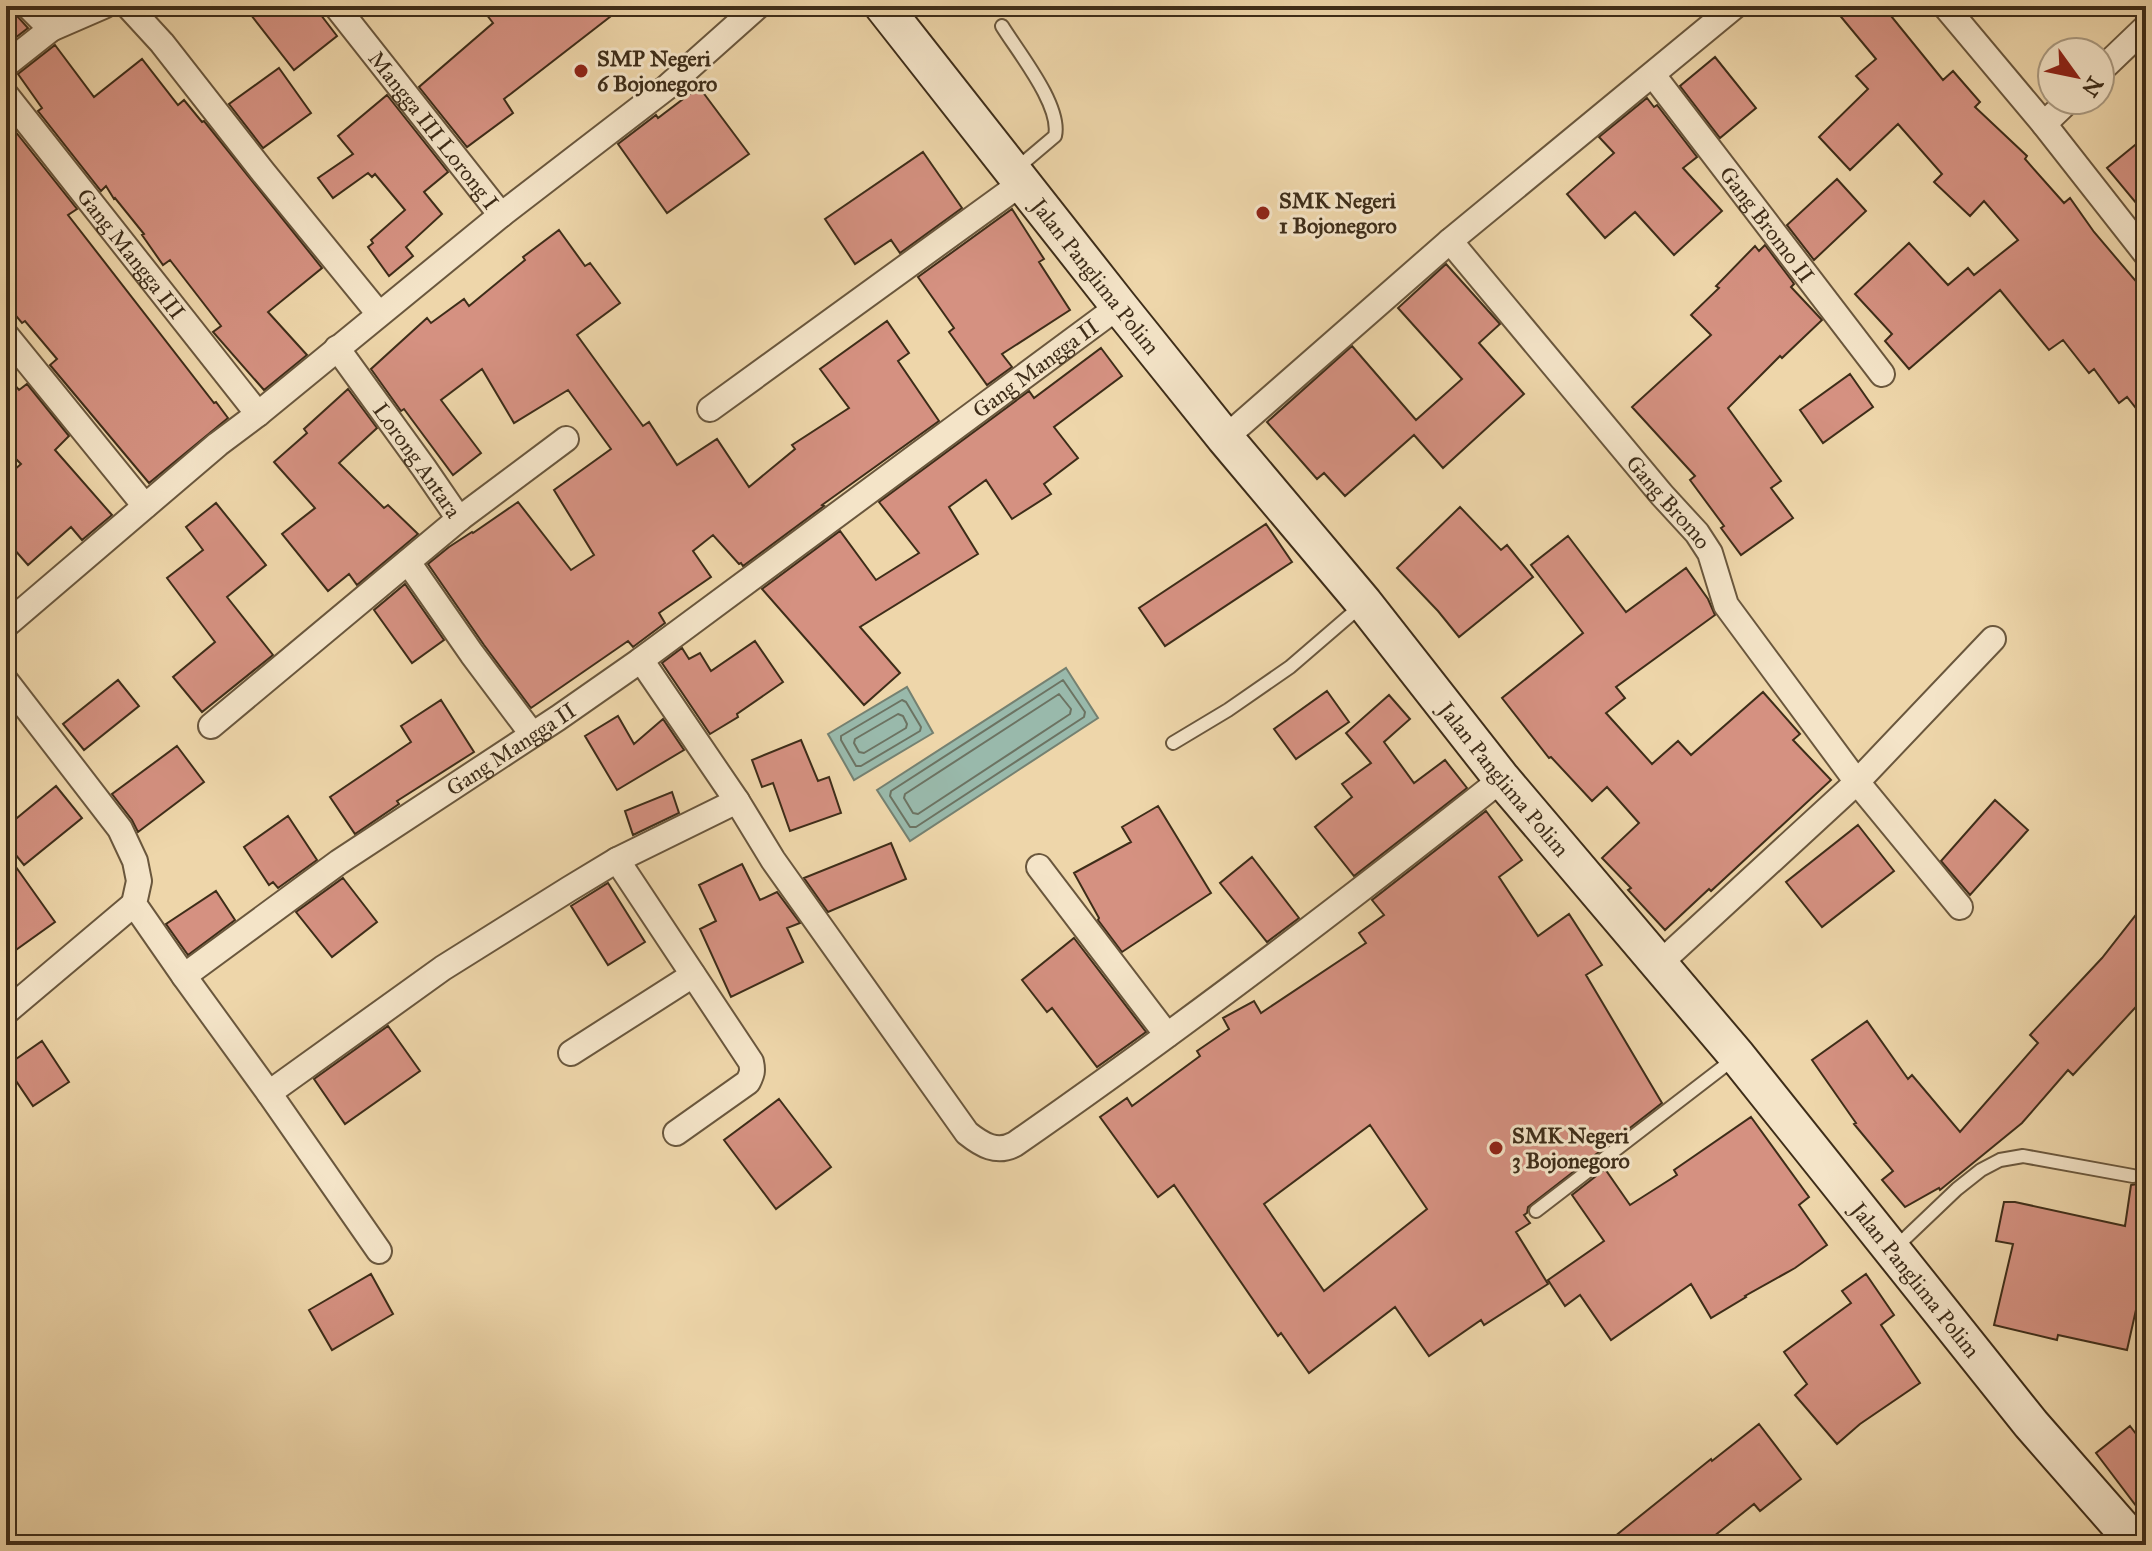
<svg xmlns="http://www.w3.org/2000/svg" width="2152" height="1551" font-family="'IM FELL Great Primer',serif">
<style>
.water{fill:#99b9ab;stroke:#758171;stroke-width:2}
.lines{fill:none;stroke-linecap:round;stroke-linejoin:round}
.shore{stroke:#6c7362;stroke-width:2}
.building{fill:#d59181;stroke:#3e2d19;stroke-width:2;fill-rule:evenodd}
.lane-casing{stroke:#6a573d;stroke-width:16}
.street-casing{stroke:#6a573d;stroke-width:28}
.secondary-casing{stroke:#3e2d19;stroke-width:40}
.lane{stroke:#f4e4c8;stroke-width:12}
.street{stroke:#f4e4c8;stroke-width:24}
.secondary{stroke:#f4e4c8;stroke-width:36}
.poi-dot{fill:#8f2418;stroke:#f4e4c8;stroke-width:3}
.labels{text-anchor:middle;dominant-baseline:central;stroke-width:6;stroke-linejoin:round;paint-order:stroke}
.poi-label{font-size:22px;font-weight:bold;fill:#3e2d19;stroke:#f4e4c8;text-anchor:start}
.street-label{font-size:22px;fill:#3e2d19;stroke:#f4e4c8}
</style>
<rect width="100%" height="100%" fill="#eed6aa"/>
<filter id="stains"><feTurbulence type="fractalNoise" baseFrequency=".0025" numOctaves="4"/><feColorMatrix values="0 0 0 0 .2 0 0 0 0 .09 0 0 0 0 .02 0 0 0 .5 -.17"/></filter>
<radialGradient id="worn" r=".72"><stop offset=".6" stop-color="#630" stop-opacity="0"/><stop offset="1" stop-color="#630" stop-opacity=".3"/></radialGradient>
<path class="water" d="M1066 668 1098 718 910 841 877 790Z
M907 687 933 733 854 780 828 734Z"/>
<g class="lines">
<path class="shore" d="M1063 680 1085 712 1084 717 916 827H910L890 796 891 791Z
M1059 694 1071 709 1070 714 918 814 913 813 904 798 905 794Z
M902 700 906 702 921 727 920 731 861 766H856L841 740V736Z
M898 714 903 716 907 724 906 728 864 753 859 752 854 743 855 739Z"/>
</g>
<path class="building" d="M6 6H13L17 16 28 28 6 45Z
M244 6H314L337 36 294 70Z
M480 6H624L504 99 513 113 467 147 419 87 493 23Z
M1832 6H1883L1943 80 1953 71 1980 102 1975 107 2027 156 2025 159 2064 203 2070 198 2094 232 2146 293V421L2127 397 2119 403 2094 369 2089 373 2063 340 2049 350 2000 290 1909 369 1885 341 1892 334 1855 294 1909 243 1948 285 1968 268 1974 275 2018 240 1984 201 1970 216 1934 182 1942 174 1898 124 1850 170 1819 137 1868 89 1856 76 1876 59Z
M55 45 94 97 142 59 178 105 184 100 202 122 204 121 322 268 268 312 307 355 264 390 213 332 221 326 170 260 163 265 142 235 144 234 115 198 114 199 106 186 101 191 38 111 42 108 18 74Z
M1715 57 1756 108 1720 138 1680 86Z
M279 68 311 113 263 148 229 104Z
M699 87 749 154 667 213 618 144 656 115 658 118Z
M387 95 448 172 424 192 442 214 406 247 413 256 389 276 368 247 373 243 371 240 405 210 375 174 372 177 368 173 333 198 318 178 353 154 338 136Z
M1647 98 1654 107 1657 105 1697 157 1683 168 1722 211 1674 255 1635 212 1605 238 1567 194 1614 153 1599 137Z
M15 131 77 209 68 215 214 403 216 402 228 418 149 483 50 365 57 359 25 321 22 323 6 304V138Z
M2146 136V215L2107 168Z
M923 152 962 208 900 253 891 240 855 264 825 219Z
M1837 179 1866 211 1814 260 1787 225Z
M1012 209 1044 259 1039 262 1070 310 1002 354 1012 367 987 385 949 332 954 328 918 277Z
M559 230 585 266 590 263 620 303 577 335 643 426 649 422 677 465 717 439 749 487 795 449 792 445 849 408 820 369 887 321 909 353 898 361 939 421 822 505 824 506 743 566 741 563 739 564 713 535 693 551 711 577 659 613 665 623 633 647 628 641 531 708 484 645 428 564 449 547 472 532 473 533 518 502 571 570 594 555 554 490 611 449 568 390 514 423 482 369 441 400 481 453 453 475 404 409 401 411 371 369 427 318 431 323 464 299 469 306 525 260 523 257Z
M1765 245 1792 281 1794 284 1791 287 1822 320 1782 358 1780 356 1728 408 1781 481 1771 488 1793 518 1741 555 1721 528 1724 526 1690 480 1695 476 1632 407 1711 335 1691 315 1719 288 1716 286 1755 246 1759 251Z
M1446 264 1500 324 1479 343 1524 394 1443 468 1414 435 1345 496 1324 473 1317 479 1267 422 1352 346 1416 420 1462 379 1398 308Z
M1101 348 1122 376 1054 427 1078 458 1044 484 1051 494 1012 519 986 480 949 507 978 554 860 627 900 673 864 705 762 589 840 531 876 580 919 553 879 502 1029 391 1034 398Z
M1850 374 1873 407 1823 443 1800 410Z
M6 375 19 390 27 384 69 436 55 450 112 515 82 540 71 527 28 565 6 540V477L21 464 6 449Z
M348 389 377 428 339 463 384 508 388 505 418 534 357 585 349 574 328 591 282 534 315 508 274 462 307 433 304 429Z
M216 503 266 565 227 597 273 655 202 712 173 677 215 642 167 578 203 550 186 527Z
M1460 507 1501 550 1507 545 1533 577 1459 637 1438 611 1397 568Z
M1266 524 1292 562 1165 646 1139 608Z
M1568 536 1626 612 1686 568 1708 599 1715 615 1616 687 1625 698 1606 713 1652 764 1678 741 1691 755 1763 692 1800 734 1793 740 1831 780 1711 891 1709 889 1665 930 1628 890 1631 888 1602 858 1639 823 1607 787 1592 801 1551 757 1549 758 1502 698 1583 633 1531 565Z
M405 584 444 640 412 663 374 610Z
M755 641 783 682 737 714 738 717 710 734 662 663 682 648 689 659 700 653 711 671Z
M118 680 139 706 84 750 63 724Z
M1327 691 1349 722 1296 759 1274 729Z
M1389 695 1410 719 1384 742 1414 783 1445 760 1467 788 1354 876 1315 827 1352 797 1342 784 1371 763 1346 733Z
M441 700 474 752 397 801 399 804 355 834 330 797 411 742 401 726Z
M618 716 634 744 663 719 684 750 617 790 585 736Z
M801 740 818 781 829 777 841 813 790 831 773 783 762 787 752 760Z
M177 746 204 782 138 832 132 820 112 794Z
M56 786 82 818 24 865 6 843V827Z
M672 792 679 813 633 835 625 811Z
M1995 800 2028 830 1970 895 1941 861Z
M1158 806 1211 893 1122 952 1098 920 1099 918 1074 873 1131 842 1122 827Z
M1486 811 1522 860 1499 877 1538 936 1569 914 1602 965 1586 975 1662 1103 1528 1207 1527 1213 1524 1215 1530 1223 1516 1232 1548 1284 1484 1325 1481 1320 1429 1356 1395 1307 1309 1373 1281 1333 1278 1336 1174 1185 1158 1197 1100 1117 1127 1098 1132 1106 1200 1056 1197 1051 1229 1029 1223 1018 1254 1001 1261 1013 1366 943 1359 933 1384 915 1372 900ZM1370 1125 1427 1209 1324 1291 1264 1204Z
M288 816 317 860 278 888 273 882 269 885 244 847Z
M1858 825 1894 871 1822 927 1786 882Z
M891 843 906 879 828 912 804 878Z
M6 853 55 922 6 957Z
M1252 857 1299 918 1267 942 1220 883Z
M742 864 760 900 777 892 800 923 787 928 803 962 731 997 700 929 716 921 699 885Z
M343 878 377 922 332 957 296 912Z
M608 883 645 942 608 965 571 906Z
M216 891 235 920 188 955 166 924Z
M2146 902V996L2073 1075 2068 1070 2022 1123 1940 1190 1939 1188 1905 1207 1882 1180 1893 1171 1854 1124 1856 1123 1812 1060 1867 1021 1908 1079 1912 1075 1960 1132 2038 1043 2030 1035 2102 958Z
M1074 938 1146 1032 1097 1067 1052 1008 1047 1012 1022 980Z
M388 1026 420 1071 345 1124 314 1079Z
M42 1041 69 1082 33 1106 6 1066Z
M779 1099 831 1167 776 1209 724 1140Z
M1751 1117 1809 1197 1799 1205 1827 1245 1795 1268 1745 1296 1746 1297 1711 1318 1691 1284 1611 1340 1580 1295 1565 1306 1548 1280 1604 1241 1572 1195 1605 1169 1630 1205 1677 1175 1674 1170Z
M2142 1179H2146V1265L2127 1350 2058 1335 2057 1340 1994 1325 2013 1244 1996 1241 2004 1202H2015L2125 1226 2131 1185 2137 1184Z
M371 1274 393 1314 332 1350 309 1310Z
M1866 1274 1894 1315 1881 1325 1920 1383 1860 1424 1837 1444 1795 1395 1807 1384 1784 1352 1851 1303 1842 1291Z
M1759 1424 1801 1479 1760 1511 1754 1504 1703 1545H1604L1711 1459 1712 1461Z
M2130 1426 2146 1447V1519L2096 1453Z"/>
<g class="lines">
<g class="lane-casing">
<path id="lane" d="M1002 26C1018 52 1062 106 1055 136L1016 169
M1173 743 1228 710 1290 667 1362 605
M1536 1211 1735 1058
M1895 1248 1957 1189 1981 1170 2000 1160 2023 1156 2133 1176"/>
</g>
<g class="street-casing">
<g id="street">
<path d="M28 6 51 29 104 6"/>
<path d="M128 6 162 43 263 172 379 314"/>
<path id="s1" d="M336 6 501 215"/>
<path id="s2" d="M1735 6 1450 241 1662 495 1697 533 1710 553 1726 605 1857 782 1960 907"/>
<path d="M1945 6 2044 124 2146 254"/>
<path d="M8 63 51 29"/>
<path d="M2100 71 2146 27"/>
<path id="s3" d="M1653 75 1882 374"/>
<path id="s4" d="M6 95 258 414"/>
<path d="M2044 124 2069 100"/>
<path d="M6 335 145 506"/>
<path id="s5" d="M337 348 424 468 459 519"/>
<path d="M710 409 1023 182"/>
<path d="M1225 438 1450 241"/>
<path d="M408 562 472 654 532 734"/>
<path d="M6 625 218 444 258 414 501 215 666 88 758 6"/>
<path d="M641 660 737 801 773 860 967 1133C982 1145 997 1154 1015 1144 1182 1028 1343 905 1502 779"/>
<path id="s6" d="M6 681 120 829 135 861 139 881 134 904 184 976 339 862 558 718 641 660 1119 306"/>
<path d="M211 726 459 519 566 439"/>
<path d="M617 860 751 1062C753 1071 752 1074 748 1082L676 1133"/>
<path d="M1039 867 1167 1035"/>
<path d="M1658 965 1857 782 1993 639"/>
<path d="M184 976 269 1093 379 1251"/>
<path d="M6 1012 134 904"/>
<path d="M571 1053 693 975"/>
<path d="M269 1093 443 968 569 889 617 860 737 801"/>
</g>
</g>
<g class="secondary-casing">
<g id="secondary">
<path id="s7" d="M883 6 1119 306 1225 438 1364 603 1502 779 1737 1056 2031 1424 2137 1545"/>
</g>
</g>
<use href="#lane" class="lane"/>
<use href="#street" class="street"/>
<use href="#secondary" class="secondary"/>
</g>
<g class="poi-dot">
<circle cx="581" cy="71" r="8"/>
<circle cx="1263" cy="213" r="8"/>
<circle cx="1496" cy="1148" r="8"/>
</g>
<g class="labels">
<g class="poi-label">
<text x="597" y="58">SMP Negeri<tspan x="597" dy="25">6 Bojonegoro</tspan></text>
<text x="1279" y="200">SMK Negeri<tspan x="1279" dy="25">1 Bojonegoro</tspan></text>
<text x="1512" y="1135">SMK Negeri<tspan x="1512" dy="25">3 Bojonegoro</tspan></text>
</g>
<g class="street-label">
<text stroke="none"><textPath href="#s1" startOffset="158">Mangga III Lorong I</textPath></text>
<text stroke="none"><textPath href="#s3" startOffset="188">Gang Bromo II</textPath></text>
<text stroke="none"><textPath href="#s4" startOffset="202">Gang Mangga III</textPath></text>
<text stroke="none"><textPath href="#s7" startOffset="344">Jalan Panglima Polim</textPath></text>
<text stroke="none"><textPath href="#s6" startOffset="1400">Gang Mangga II</textPath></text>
<text stroke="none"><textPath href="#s5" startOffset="138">Lorong Antara</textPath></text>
<text stroke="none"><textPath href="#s2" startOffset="710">Gang Bromo</textPath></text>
<text stroke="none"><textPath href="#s6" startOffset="752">Gang Mangga II</textPath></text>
<text stroke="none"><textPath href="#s7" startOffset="992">Jalan Panglima Polim</textPath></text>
<text stroke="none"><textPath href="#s7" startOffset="1640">Jalan Panglima Polim</textPath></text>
</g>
</g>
<rect width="2152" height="1551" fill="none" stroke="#eed6aa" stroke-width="32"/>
<rect x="8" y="8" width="2136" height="1535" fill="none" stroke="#3e2d19" stroke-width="4"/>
<rect x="16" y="16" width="2120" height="1519" fill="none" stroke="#3e2d19" stroke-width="2"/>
<g transform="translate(2076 76) rotate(123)"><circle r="38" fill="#f4e4c8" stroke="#ab9b82" stroke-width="2"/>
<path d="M0-6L14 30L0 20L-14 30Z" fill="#8f2418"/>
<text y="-12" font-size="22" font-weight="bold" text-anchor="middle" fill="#3e2d19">N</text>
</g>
<rect width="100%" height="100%" filter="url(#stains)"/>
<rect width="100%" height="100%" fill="url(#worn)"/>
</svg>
